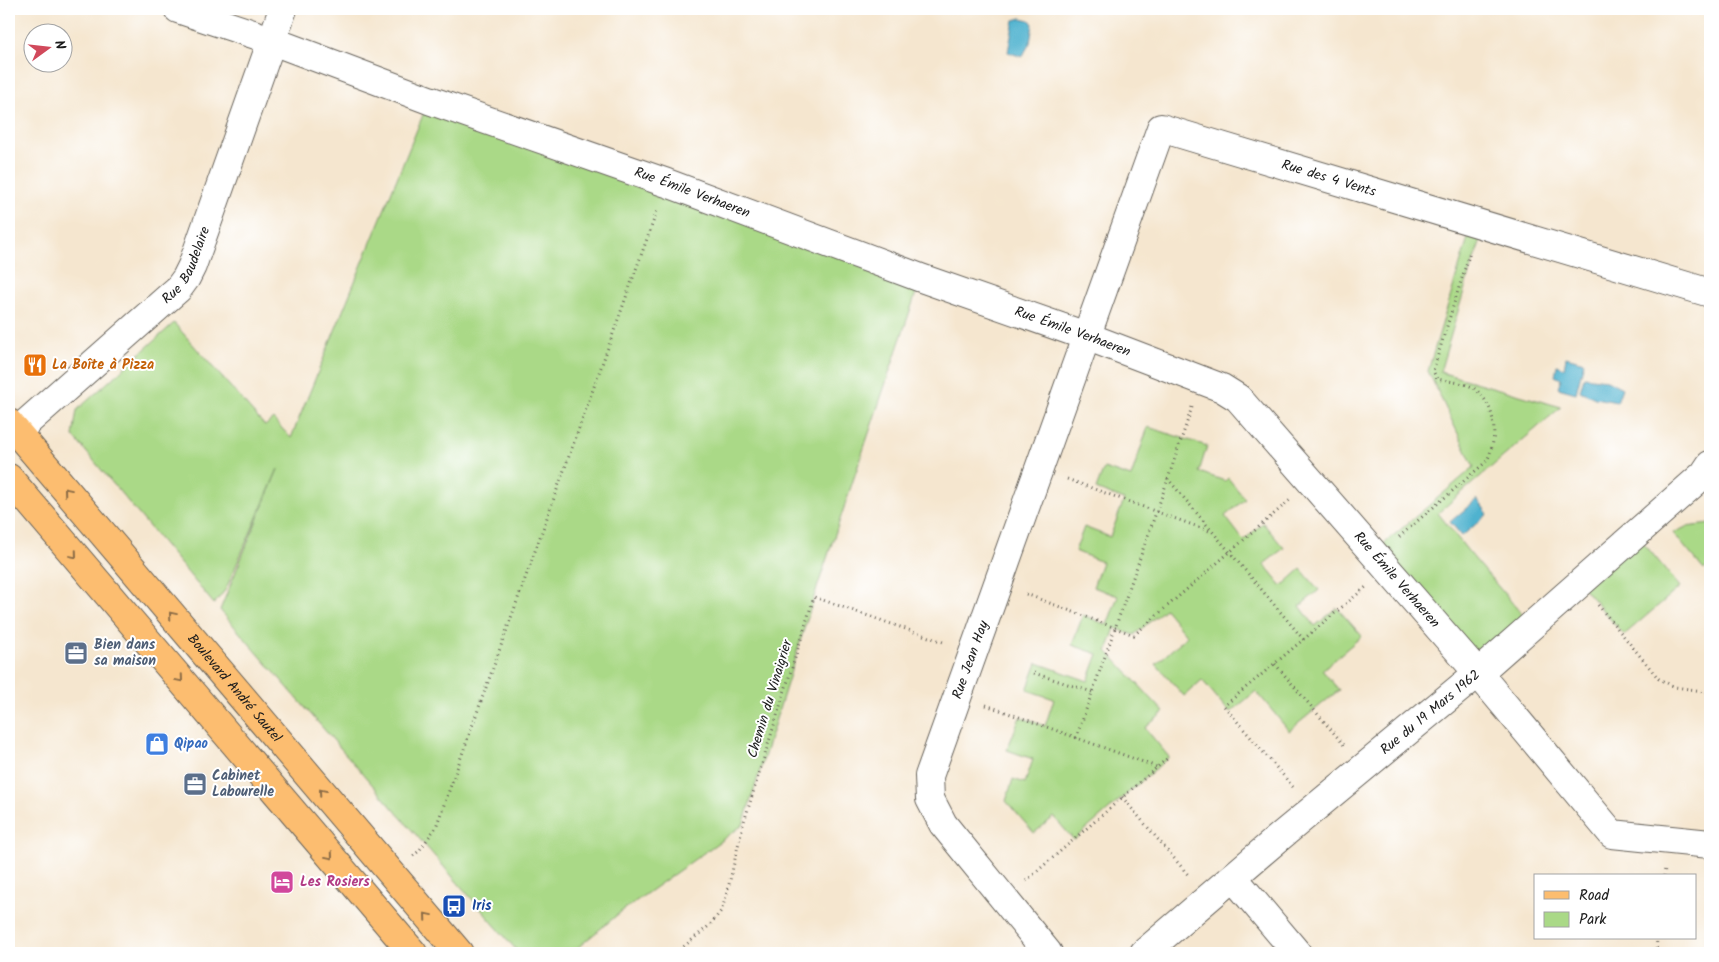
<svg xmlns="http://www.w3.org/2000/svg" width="1719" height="962" font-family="Kalam,sans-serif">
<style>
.green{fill:#aad987;stroke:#637a52}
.water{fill:#50b2cf;stroke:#366776}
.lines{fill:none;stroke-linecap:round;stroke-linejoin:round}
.minor-casing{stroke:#68635b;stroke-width:30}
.primary-casing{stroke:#68635b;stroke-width:30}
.path{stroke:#68635b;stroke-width:3;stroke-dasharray:1 4;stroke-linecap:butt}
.minor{stroke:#fff;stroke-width:28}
.primary{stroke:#fcbd6f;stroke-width:28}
.oneway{stroke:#8c6c46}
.labels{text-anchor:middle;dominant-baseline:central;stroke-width:4;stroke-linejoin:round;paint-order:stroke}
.street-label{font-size:14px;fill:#1c1c1c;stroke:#fff}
.food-label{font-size:14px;font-weight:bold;fill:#c56008;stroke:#fff;text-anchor:start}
.service-label{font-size:14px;font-weight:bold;fill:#4e5e75;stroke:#fff;text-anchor:start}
.shop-label{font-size:14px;font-weight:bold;fill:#366cbe;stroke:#fff;text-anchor:start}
.hotel-label{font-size:14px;font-weight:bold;fill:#b23c85;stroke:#fff;text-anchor:start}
.transit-label{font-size:14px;font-weight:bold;fill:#164399;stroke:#fff;text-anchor:start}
</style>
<rect width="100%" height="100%" fill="#fff"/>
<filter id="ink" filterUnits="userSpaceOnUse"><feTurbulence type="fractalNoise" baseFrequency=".02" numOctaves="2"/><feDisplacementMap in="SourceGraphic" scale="10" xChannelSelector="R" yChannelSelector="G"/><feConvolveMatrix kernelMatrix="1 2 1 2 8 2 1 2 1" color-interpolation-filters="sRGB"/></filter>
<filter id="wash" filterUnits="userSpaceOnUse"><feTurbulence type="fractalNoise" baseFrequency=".0096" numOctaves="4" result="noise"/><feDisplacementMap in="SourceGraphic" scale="20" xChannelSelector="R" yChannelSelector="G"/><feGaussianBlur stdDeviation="1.12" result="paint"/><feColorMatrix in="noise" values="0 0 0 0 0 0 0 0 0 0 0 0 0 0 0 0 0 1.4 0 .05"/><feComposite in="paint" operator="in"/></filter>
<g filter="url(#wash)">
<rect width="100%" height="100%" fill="#f5e6cf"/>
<path class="green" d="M429 100 921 278 814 597 743 825 622 911 571 953H519L220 610 278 469 226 589 214 604 73 436 77 410 174 323 265 426 273 419 291 438Z
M1473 221 1486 225 1469 274 1440 372 1561 407 1438 513 1468 551 1531 625 1478 673 1373 553 1474 467 1428 371Z
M1148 427 1207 446 1199 472 1225 481 1228 478 1245 499 1225 516 1241 537 1244 540 1263 523 1284 548 1264 564 1282 586 1301 569 1319 590 1300 606 1315 626 1337 608 1362 636 1322 670 1339 690 1289 731 1256 691 1230 713 1202 680 1184 696 1156 664 1187 636 1165 609 1134 635 1115 628 1107 651 1164 712 1145 728 1169 757 1074 840 1054 817 1034 833 1006 801 1013 779 1025 783 1033 759 1007 750 1020 717 1045 726 1054 699 1027 690 1037 663 1088 681 1098 654 1072 645 1083 615 1107 625 1118 596 1093 587 1102 562 1075 551 1084 527 1110 537 1124 500 1096 489 1104 468 1131 477Z
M1710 524V564L1704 570 1673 533 1686 527Z
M1636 534 1680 587 1624 635 1579 583Z"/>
<path class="water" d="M1021 18 1030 20 1033 24 1030 43 1022 57 1008 52 1014 20Z
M1566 357 1584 362 1576 393 1558 388 1561 379 1555 376 1557 365 1564 368Z
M1584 377 1607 380 1622 388 1617 402 1595 398 1580 391Z
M1477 499 1488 514 1462 536 1450 522Z"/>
</g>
<g filter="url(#ink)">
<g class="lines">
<g class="minor-casing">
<g id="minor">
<path id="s1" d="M178 9 259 36 429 100 667 183 921 278 1086 336 1222 388 1238 398 1478 673 1612 834 1710 844"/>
<path id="s2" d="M16 432 178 289 186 278 192 266 283 9"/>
<path d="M1233 877 1297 953"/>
<path id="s3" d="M1048 953 943 824 930 799 929 776 1161 128 1710 293"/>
<path id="s4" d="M1144 953 1282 835 1478 673 1704 474 1710 465"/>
</g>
</g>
<g class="primary-casing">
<g id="primary">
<path id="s5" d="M9 423 459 953"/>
<path d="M9 478 413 953"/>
</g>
</g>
<path class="path" d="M1192 407 1168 479 1304 640
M1067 479 1212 532
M1399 537 1487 461C1498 437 1497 407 1475 389 1469 383 1446 381 1437 379L1433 371 1470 252
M1026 594 1134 635 1290 500
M1598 605 1659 679 1675 687 1710 692
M1275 664 1344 745
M1034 673 1092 692
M986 705 1157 767
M1076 738 1168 479
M1293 787 1224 706 1366 587
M1122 797 1190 877
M413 856 419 851 436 827 657 211
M1664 876 1665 868
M1026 881 1169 757
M676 953 710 925 721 911 726 897 743 825 814 597 946 643
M1656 953 1657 938"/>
<use href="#minor" class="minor"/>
<use href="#primary" class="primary"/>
</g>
<defs><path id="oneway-chevron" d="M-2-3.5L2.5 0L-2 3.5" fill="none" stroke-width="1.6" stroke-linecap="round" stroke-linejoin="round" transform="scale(1.25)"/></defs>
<g class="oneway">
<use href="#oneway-chevron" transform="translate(67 491) rotate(-130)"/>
<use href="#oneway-chevron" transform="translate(74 555) rotate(50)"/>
<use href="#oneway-chevron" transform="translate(172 615) rotate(-130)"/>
<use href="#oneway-chevron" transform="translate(180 679) rotate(50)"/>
<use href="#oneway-chevron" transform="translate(322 792) rotate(-130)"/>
<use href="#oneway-chevron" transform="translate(330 856) rotate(50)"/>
<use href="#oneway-chevron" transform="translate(427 916) rotate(-130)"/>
</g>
</g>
<defs>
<g id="restaurant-square" transform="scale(1.25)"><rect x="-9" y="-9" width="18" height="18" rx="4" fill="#e8710a" stroke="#fff"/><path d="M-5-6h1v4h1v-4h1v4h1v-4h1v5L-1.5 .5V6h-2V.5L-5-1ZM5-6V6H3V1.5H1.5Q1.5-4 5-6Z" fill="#fff"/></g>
<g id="office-square" transform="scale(1.25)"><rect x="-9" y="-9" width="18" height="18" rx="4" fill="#5c6f8a" stroke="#fff"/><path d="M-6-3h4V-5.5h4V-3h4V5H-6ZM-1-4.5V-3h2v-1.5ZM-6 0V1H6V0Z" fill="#fff"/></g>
<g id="shop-square" transform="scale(1.25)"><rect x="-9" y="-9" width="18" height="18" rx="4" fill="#3f7fe0" stroke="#fff"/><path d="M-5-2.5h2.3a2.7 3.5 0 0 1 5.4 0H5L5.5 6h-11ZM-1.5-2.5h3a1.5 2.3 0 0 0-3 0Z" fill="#fff"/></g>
<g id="hotel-square" transform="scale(1.25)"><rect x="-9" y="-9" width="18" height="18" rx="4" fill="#d1479c" stroke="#fff"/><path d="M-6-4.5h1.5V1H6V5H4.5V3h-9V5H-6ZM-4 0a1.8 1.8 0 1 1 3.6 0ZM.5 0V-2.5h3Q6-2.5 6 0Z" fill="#fff"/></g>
<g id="bus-square" transform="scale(1.25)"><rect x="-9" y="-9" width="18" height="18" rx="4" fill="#1a4fb4" stroke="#fff"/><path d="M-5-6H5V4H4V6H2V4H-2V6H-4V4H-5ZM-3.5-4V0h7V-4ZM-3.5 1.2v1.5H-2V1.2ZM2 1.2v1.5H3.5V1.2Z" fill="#fff"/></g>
</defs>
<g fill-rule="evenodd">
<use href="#restaurant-square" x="35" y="365"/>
<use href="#office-square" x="76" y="653"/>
<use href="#shop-square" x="157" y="744"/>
<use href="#office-square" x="195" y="784"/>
<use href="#hotel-square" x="282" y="882"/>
<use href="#bus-square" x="454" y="906"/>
</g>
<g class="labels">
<g class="street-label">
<text stroke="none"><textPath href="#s3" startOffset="1081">Rue des 4 Vents</textPath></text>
<text stroke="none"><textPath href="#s1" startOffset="546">Rue Émile Verhaeren</textPath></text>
<text stroke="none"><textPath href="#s2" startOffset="241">Rue Baudelaire</textPath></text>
<text stroke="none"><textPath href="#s1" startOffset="951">Rue Émile Verhaeren</textPath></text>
<text stroke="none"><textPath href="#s1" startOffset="1371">Rue Émile Verhaeren</textPath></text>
<text stroke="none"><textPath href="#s3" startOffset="341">Rue Jean Hay</textPath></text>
<text stroke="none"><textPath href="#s5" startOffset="348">Boulevard André Sautel</textPath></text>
<text transform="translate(770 699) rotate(-73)">Chemin du Vinaigrier</text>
<text stroke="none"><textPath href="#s4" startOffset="374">Rue du 19 Mars 1962</textPath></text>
</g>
<g class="food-label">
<text x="52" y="365">La Boîte à Pizza</text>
</g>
<g class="service-label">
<text x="94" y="645">Bien dans<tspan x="94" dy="16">sa maison</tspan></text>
<text x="212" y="776">Cabinet<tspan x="212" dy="16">Labourelle</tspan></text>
</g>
<g class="shop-label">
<text x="174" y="744">Qipao</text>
</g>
<g class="hotel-label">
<text x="300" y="882">Les Rosiers</text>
</g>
<g class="transit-label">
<text x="472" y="906">Iris</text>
</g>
</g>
<rect width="1719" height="962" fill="none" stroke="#fff" stroke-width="30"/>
<rect x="1534" y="874" width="162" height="65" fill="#ffffff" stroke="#a4a4a4"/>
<rect x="1544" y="891" width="25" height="8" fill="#fcbd6f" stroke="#a4a4a4"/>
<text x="1579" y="900" font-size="15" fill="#1c1c1c">Road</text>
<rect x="1544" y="912" width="25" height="15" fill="#aad987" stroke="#a4a4a4"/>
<text x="1579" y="924" font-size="15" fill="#1c1c1c">Park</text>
<g transform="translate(48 48) rotate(75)"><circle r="24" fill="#ffffff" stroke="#a4a4a4"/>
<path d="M0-4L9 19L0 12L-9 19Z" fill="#d1495b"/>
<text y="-8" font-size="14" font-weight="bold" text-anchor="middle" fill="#1c1c1c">N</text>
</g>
</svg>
